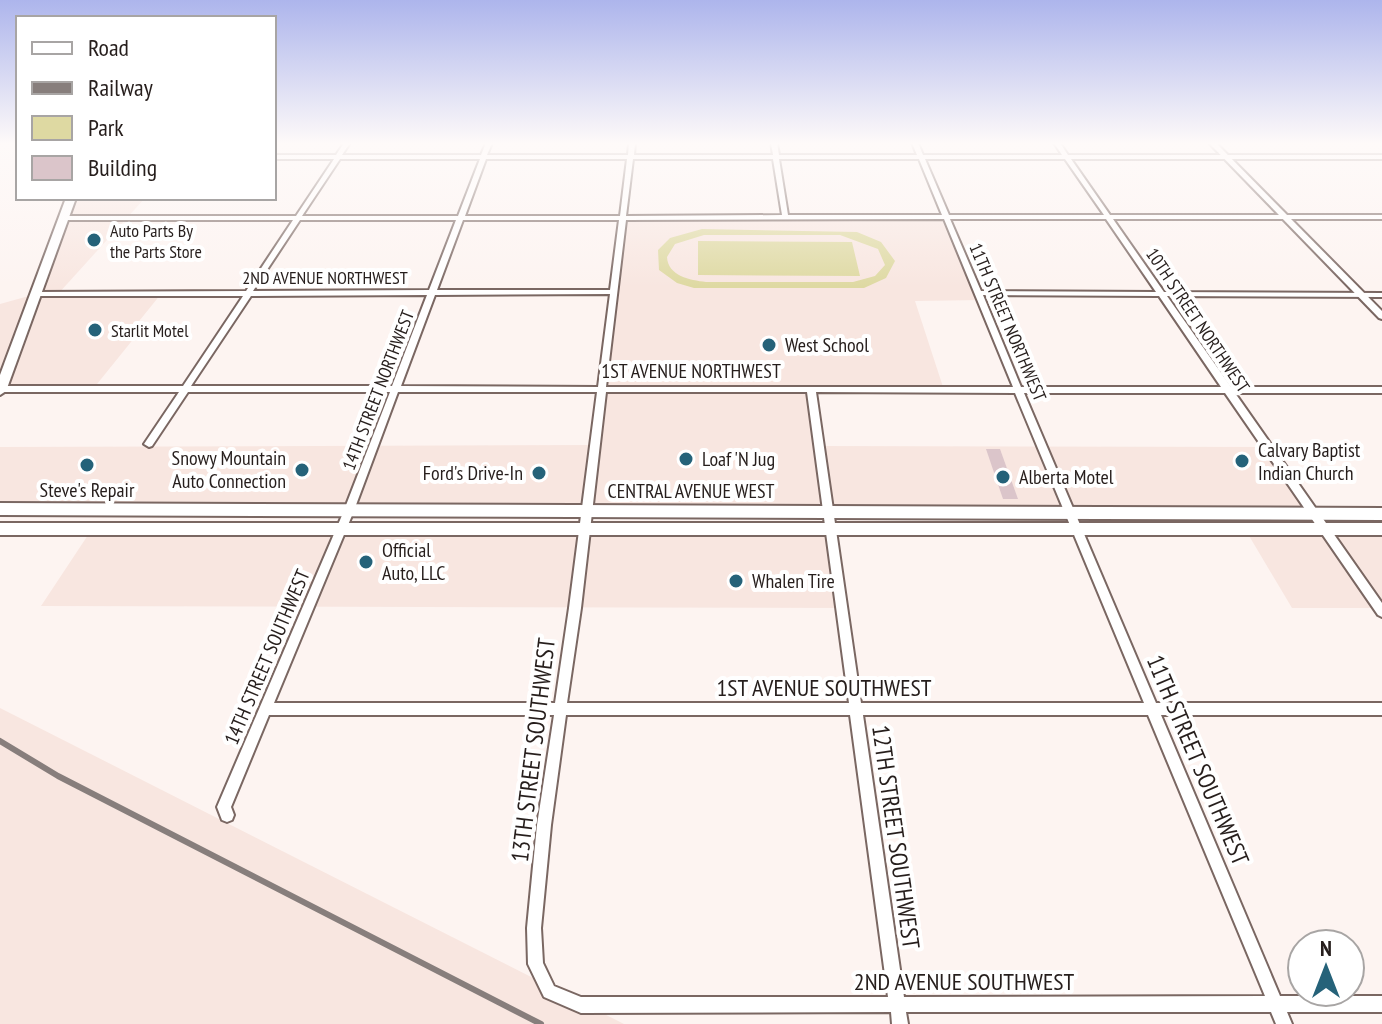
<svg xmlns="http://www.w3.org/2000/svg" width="1382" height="1024" font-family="'PT Sans Narrow',sans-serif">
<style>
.built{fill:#f8e6e0}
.green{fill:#ded9a2;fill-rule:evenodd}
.building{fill:#dbc5ca}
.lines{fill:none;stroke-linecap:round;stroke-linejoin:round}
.minor-casing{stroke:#7a6762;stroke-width:4}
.tertiary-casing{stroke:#7a6762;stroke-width:4}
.secondary-casing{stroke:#7a6762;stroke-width:4}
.trunk-casing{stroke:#7a6762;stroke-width:4}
.minor{fill:#fff;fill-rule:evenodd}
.tertiary{fill:#fff;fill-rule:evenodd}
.secondary{fill:#fff;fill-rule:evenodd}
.trunk{fill:#fff;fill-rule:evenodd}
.rail{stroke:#877e7c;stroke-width:6}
.poi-dot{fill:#256279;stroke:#fff;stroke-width:3}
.labels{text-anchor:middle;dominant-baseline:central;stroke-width:8;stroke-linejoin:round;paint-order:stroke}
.far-poi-label{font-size:18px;fill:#261e1c;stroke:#fff;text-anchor:start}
.far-street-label{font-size:18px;fill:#261e1c;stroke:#fff}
.poi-label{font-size:20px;fill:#261e1c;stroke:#fff;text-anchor:start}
.street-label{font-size:20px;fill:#261e1c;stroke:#fff}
.near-street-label{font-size:24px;fill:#261e1c;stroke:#fff}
</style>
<rect width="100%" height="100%" fill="#fdf4f1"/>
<path class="built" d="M71 198H145L58 294H161L127 336 135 337 93 389 0 391V304L36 294Z
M623 216H945L981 300 915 301 944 390H812L820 446 1267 447 1314 514 0 509V447L595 445Z
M92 529 833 530 844 608 41 606Z
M1245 529H1382V608H1292Z
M0 708 624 1024H0Z"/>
<path class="green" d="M702 229 857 232 881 242 895 261 886 278 864 288H694L677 283 659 270 658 250 670 238ZM704 235H840L878 249 885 265 875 276 853 282H706C690 280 668 276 667 257L675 244Z
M698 241 852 242 860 276 698 275Z"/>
<path class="building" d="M986 449H1000L1018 499H1003Z"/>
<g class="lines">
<g class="minor-casing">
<path id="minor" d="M344 143H350L342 155H481L486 143H492L487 155H628L629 143H635L634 155H773L771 143H777L779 155H917L912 143H918L923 155H1062L1054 143H1060L1068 155H1382V159H1071L1110 215H1382V219H1113L1164 292 1382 293V297L1167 296 1231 387H1382V393H1235L1382 603V617L1378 615 1225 393H1024L1156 703H1382V715H1161L1280 996H1382V1012H1287L1292 1024H1276L1271 1012H906L908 1024H892L891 1012 581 1013 544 997 528 964 527 928 537 825 554 715H269L231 807 234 815 232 820 227 822 222 820 217 807 343 513 390 392H188L152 446 149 447 144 444 179 392H1L0 386H183L243 296H36L32 294 36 292 246 291 293 220H65L62 218 65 216H296L334 159H274V155H336ZM340 159H480L458 216H302ZM486 159H627L620 216H465ZM633 159H773L782 215 626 216ZM779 159H919L942 215H788ZM925 159H1065L1104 215H949ZM944 219 1013 387H606L626 220ZM950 219H1106L1156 292 981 291ZM300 220H456L429 290 253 291ZM463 220H619L610 290H437ZM610 294 598 387 401 386 435 295ZM427 295 392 386H191L251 296ZM983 295 1159 296 1221 387H1021ZM398 392H597L569 608 555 703H274L353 513ZM606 392H807L849 703H567L581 608ZM816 392 1015 393 1144 703H861ZM566 715H850L888 997H581L554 986 543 963 541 928 551 825ZM863 715H1148L1265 996 904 997Z"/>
</g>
<g class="tertiary-casing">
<path id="tertiary" d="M1209 143H1216L1382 311V319L1379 318Z"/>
</g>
<g class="secondary-casing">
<path id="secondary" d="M66 198H76L6 391 0 395V375Z"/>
</g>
<g class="trunk-casing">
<path id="trunk" d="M0 503 1382 508V520L0 515Z
M0 523H1382V535H0Z"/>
</g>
<use href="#minor" class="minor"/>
<use href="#tertiary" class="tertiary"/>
<use href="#secondary" class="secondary"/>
<use href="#trunk" class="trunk"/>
<path class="rail" d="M0 741 58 776 541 1024"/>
</g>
<linearGradient id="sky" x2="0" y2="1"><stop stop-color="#adb5ec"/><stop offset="0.5" stop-color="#fefaf9"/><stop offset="1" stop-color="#fefaf9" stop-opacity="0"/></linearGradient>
<rect width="1382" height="287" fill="url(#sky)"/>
<g class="poi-dot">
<circle cx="94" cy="240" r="8"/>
<circle cx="95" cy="330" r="8"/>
<circle cx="769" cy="345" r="8"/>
<circle cx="686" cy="459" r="8"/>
<circle cx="1242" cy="461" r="8"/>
<circle cx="87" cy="465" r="8"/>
<circle cx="302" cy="470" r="8"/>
<circle cx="539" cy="473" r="8"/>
<circle cx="1003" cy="477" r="8"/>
<circle cx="366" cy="562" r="8"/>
<circle cx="736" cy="581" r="8"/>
</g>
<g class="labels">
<g class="far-poi-label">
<text x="110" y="230">Auto Parts By<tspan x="110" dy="21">the Parts Store</tspan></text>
<text x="111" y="330">Starlit Motel</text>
</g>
<g class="far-street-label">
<text x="325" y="277">2ND AVENUE NORTHWEST</text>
<text transform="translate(1198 320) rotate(56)">10TH STREET NORTHWEST</text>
<text transform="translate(1008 322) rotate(67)">11TH STREET NORTHWEST</text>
<text transform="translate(378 390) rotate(-69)">14TH STREET NORTHWEST</text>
</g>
<g class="poi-label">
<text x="785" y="345">West School</text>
<text x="1258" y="450">Calvary Baptist<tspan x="1258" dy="23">Indian Church</tspan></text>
<text x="286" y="458" text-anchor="end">Snowy Mountain<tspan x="286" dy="23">Auto Connection</tspan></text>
<text x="702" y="459">Loaf 'N Jug</text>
<text x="523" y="473" text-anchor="end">Ford's Drive-In</text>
<text x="1019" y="477">Alberta Motel</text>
<text x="87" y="490" text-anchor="middle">Steve's Repair</text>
<text x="382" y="550">Official<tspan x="382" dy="23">Auto, LLC</tspan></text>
<text x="752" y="581">Whalen Tire</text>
</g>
<g class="street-label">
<text x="691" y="371">1ST AVENUE NORTHWEST</text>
<text x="691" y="491">CENTRAL AVENUE WEST</text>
<text transform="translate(267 657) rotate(-67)">14TH STREET SOUTHWEST</text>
</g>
<g class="near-street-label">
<text x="824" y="687">1ST AVENUE SOUTHWEST</text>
<text transform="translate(533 750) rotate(-83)">13TH STREET SOUTHWEST</text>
<text transform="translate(1198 760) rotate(67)">11TH STREET SOUTHWEST</text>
<text transform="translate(896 837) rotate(82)">12TH STREET SOUTHWEST</text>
<text x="964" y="981">2ND AVENUE SOUTHWEST</text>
</g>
</g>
<rect x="16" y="16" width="260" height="184" fill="#ffffff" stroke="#a8a5a4" stroke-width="2"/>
<rect x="32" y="42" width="40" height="12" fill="#ffffff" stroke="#a8a5a4" stroke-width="2"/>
<text x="88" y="56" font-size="24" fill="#261e1c">Road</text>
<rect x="32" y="82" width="40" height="12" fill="#877e7c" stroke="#a8a5a4" stroke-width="2"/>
<text x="88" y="96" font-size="24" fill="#261e1c">Railway</text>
<rect x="32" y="116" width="40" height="24" fill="#ded9a2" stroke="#a8a5a4" stroke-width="2"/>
<text x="88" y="136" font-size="24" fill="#261e1c">Park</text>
<rect x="32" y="156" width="40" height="24" fill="#dbc5ca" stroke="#a8a5a4" stroke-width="2"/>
<text x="88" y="176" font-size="24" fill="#261e1c">Building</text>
<g transform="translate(1326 968)"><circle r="38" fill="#ffffff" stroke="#a8a5a4" stroke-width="2"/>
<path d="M0-6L14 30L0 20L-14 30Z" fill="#256279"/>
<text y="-12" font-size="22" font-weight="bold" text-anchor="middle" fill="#261e1c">N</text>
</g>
</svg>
